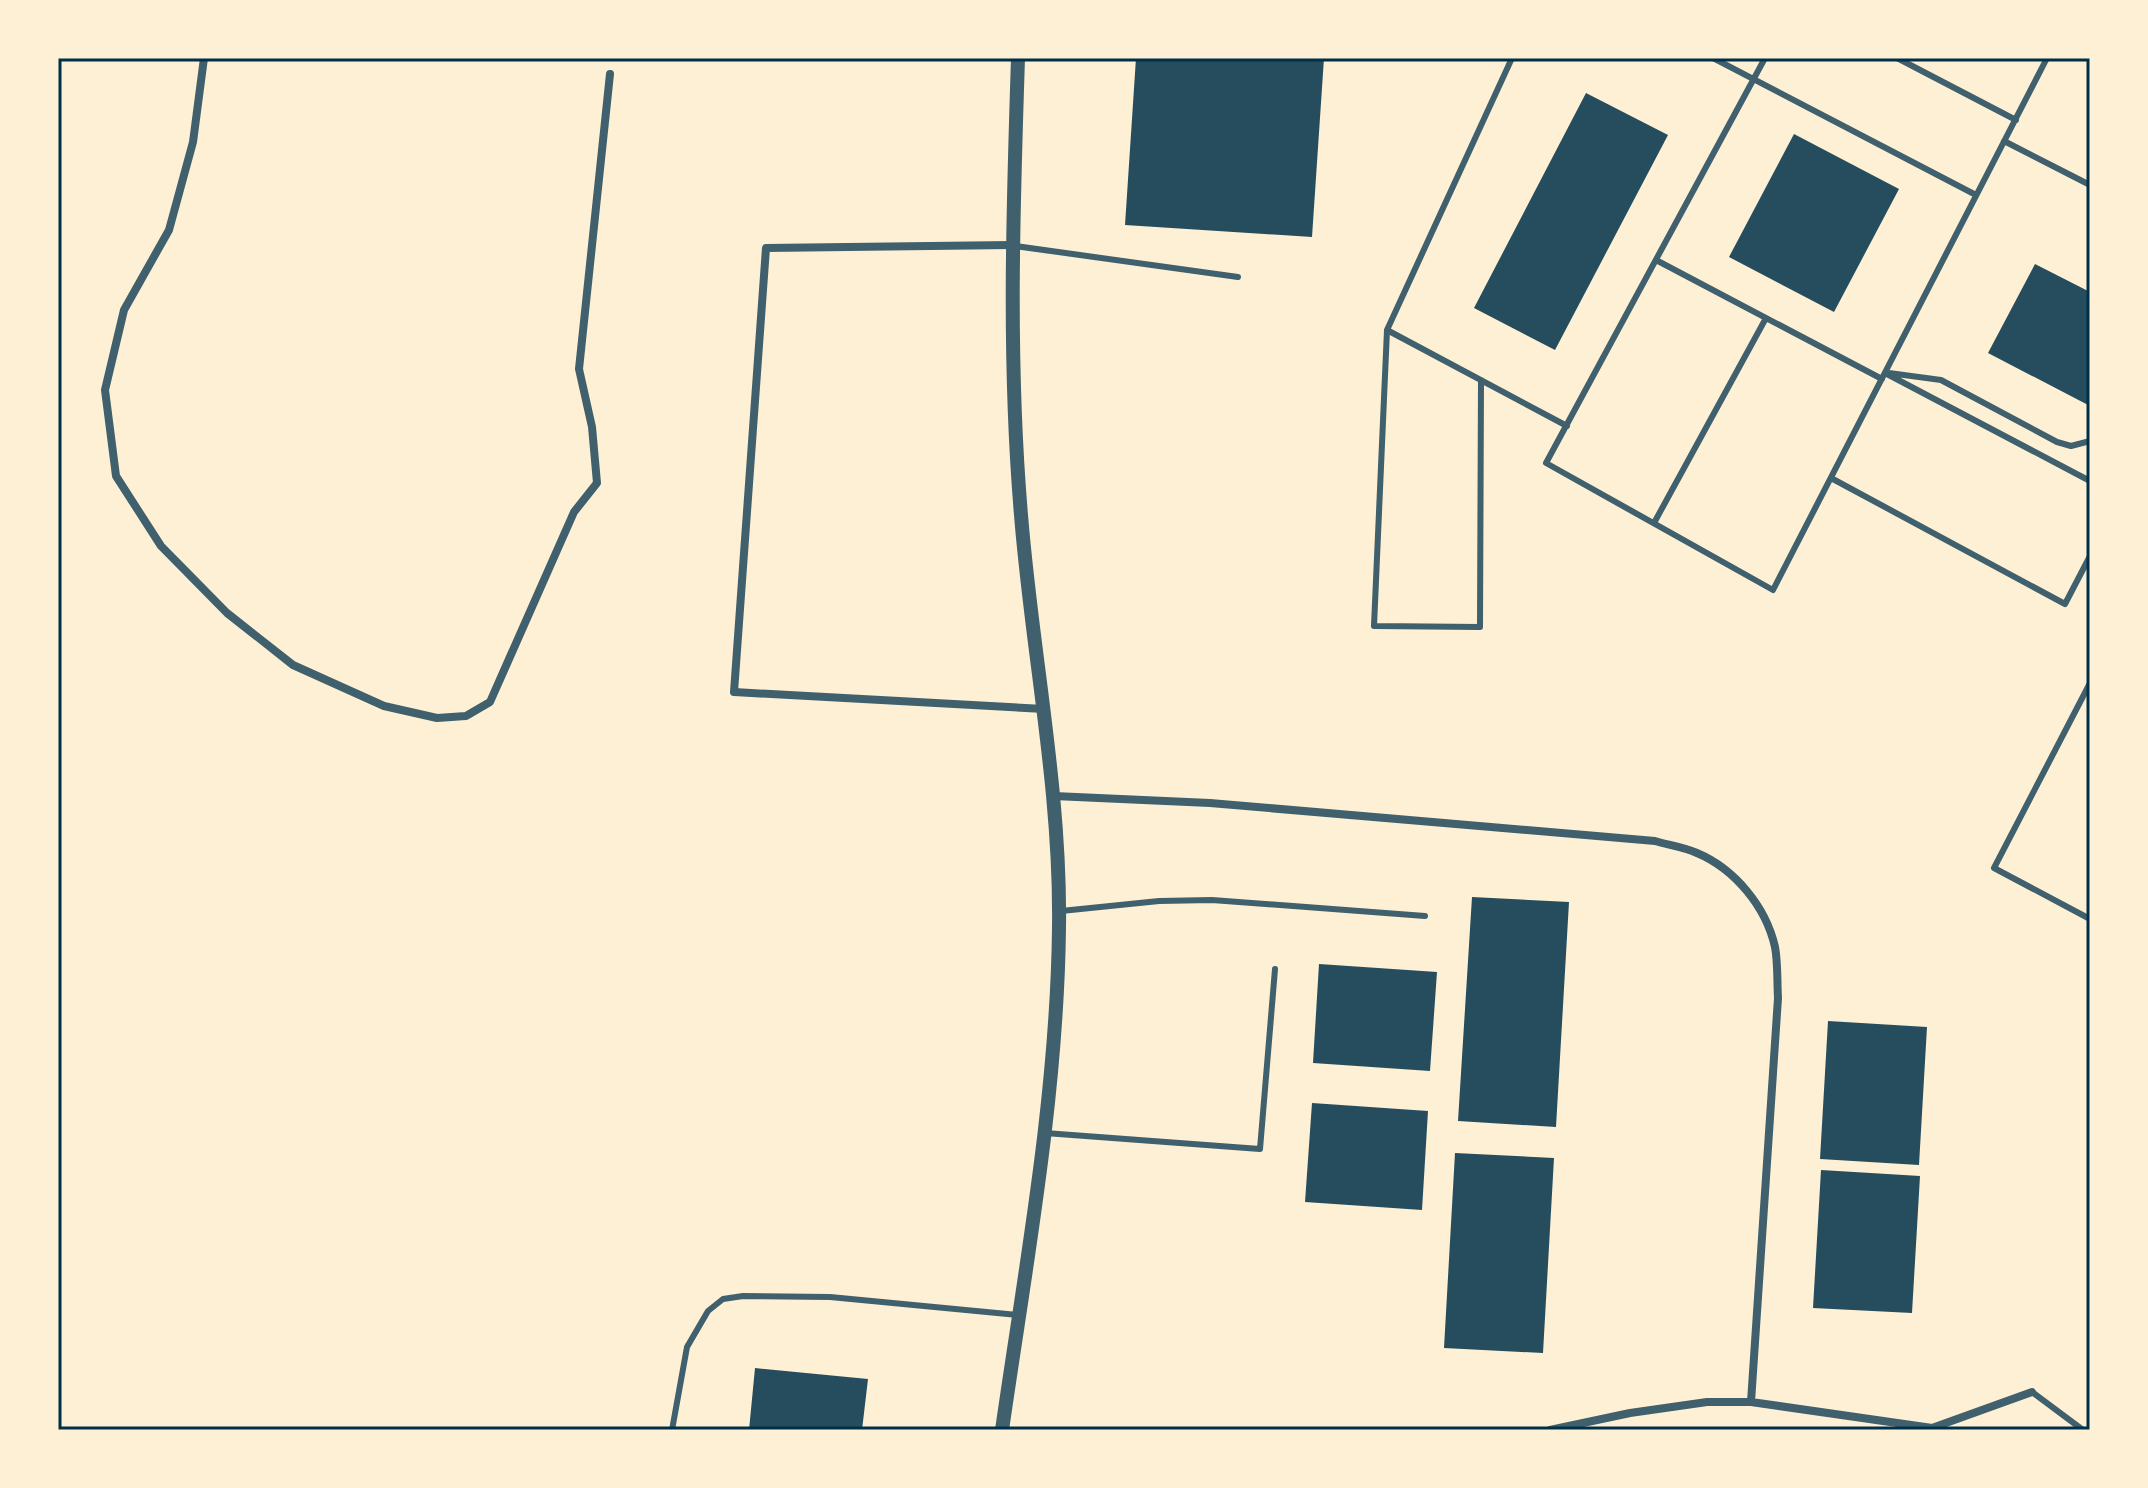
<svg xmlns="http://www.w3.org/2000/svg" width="2148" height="1488" font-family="'Noto Sans',sans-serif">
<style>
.building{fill:#264d5e}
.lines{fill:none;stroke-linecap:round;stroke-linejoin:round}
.service{stroke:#3f606c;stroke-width:6}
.minor{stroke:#3f606c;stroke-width:8}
.tertiary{stroke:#3f606c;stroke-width:14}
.neatline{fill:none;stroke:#003049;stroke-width:3}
</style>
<rect width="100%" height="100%" fill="#fdf0d5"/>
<path class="building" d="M1136 58H1324L1312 237 1125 225Z
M1586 93 1668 135 1555 350 1474 308Z
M1794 134 1899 189 1834 312 1729 257Z
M2035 264 2090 292V406L1988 353Z
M1472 897 1569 902 1556 1127 1458 1121Z
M1319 964 1437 972 1430 1071 1313 1063Z
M1828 1021 1927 1027 1919 1165 1820 1159Z
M1312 1103 1428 1111 1422 1210 1305 1202Z
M1455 1153 1554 1158 1543 1353 1444 1348Z
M1821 1170 1920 1176 1912 1313 1813 1308Z
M755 1368 868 1379 862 1430H749Z"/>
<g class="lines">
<path class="service" d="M1713 58 1976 195
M1765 58 1546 463 1773 590 2047 58
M1897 58 2016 120
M2004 141 2090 185
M1015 246 1238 277
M1656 260 1882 379
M1387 330 1567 426
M1885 373 2090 481
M1889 373 1941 380 2057 442 2071 446 2090 441
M1481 380 1480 627 1374 626 1387 330 1512 58
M1831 478 2065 604 2090 556
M1654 523 1766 318
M2090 683 1994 868 2090 919
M1061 911 1159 901 1212 900 1425 916
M1045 1133 1260 1149 1275 969
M2032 1392 2083 1430
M672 1430 687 1347 708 1311 723 1299 743 1296 830 1297 1018 1315"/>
<path class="minor" d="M204 58 193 142 169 230 124 310 105 390 116 476 161 546 227 613 293 665 384 706 437 718 466 716 490 702 574 512 597 483 592 427 579 369 610 74
M1012 245 766 248 734 692 1044 709
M1054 796 1210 803 1655 841C1668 845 1684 847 1697 853 1735 869 1766 907 1775 947 1778 963 1777 981 1778 998L1751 1402
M1550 1430 1630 1413 1707 1402H1751L1932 1428 2032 1392"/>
<path class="tertiary" d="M1002 1430C1026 1263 1057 1097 1059 928 1061 789 1032 653 1021 515 1008 361 1013 211 1018 58"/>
</g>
<rect width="2148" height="1488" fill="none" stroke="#fdf0d5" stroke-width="120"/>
<rect x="60" y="60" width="2028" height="1368" class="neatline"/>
</svg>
